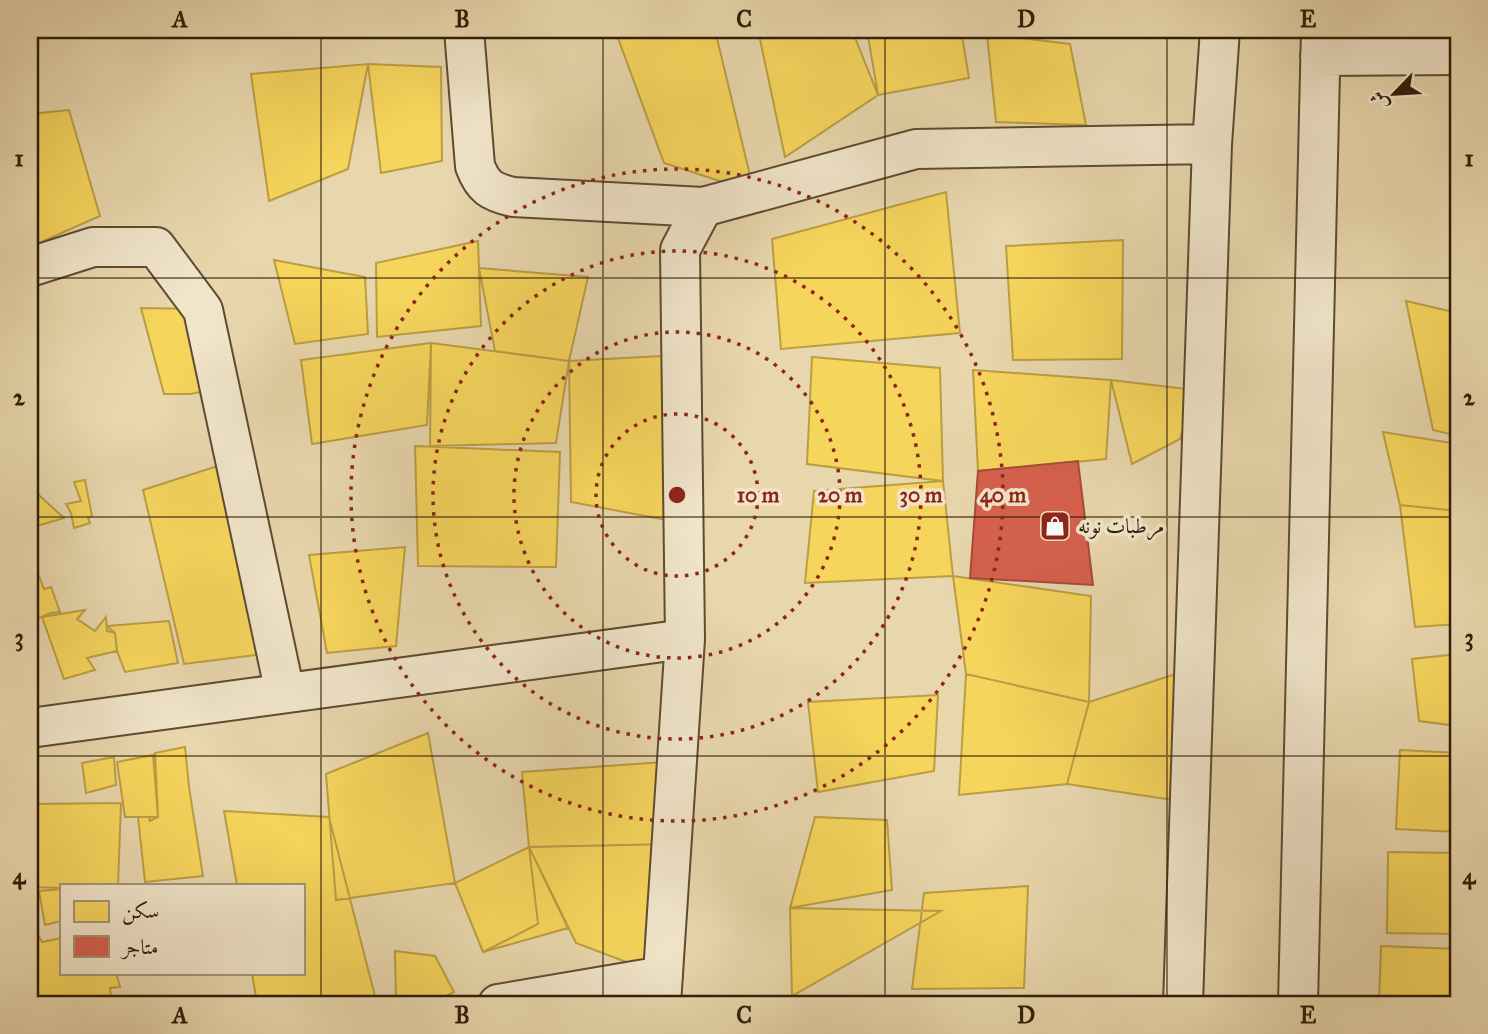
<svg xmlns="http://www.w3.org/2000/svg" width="1488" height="1034" font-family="'IM FELL Great Primer',Amiri,serif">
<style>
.homes{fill:#f6d55c;stroke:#bb9e43;stroke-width:2}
.shops{fill:#d6604d;stroke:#a44c38;stroke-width:2}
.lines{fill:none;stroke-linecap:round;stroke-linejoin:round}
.minor-casing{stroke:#5e4b31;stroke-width:42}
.minor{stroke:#f0e4c9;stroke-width:38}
.grid{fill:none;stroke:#301d08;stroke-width:2;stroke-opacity:0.55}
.ring{fill:none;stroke:#8f2418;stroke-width:3.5;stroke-dasharray:3.5 7}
.labels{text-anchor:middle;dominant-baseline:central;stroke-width:7;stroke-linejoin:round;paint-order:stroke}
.poi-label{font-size:21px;fill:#301d08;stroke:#f0e4c9;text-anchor:start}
.centre{fill:#8f2418;stroke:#f0e4c9;stroke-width:3.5}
.ring-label{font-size:21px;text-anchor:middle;font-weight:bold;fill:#8f2418;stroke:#f0e4c9;stroke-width:7;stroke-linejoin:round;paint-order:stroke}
.neatline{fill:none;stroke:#301d08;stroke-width:2.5}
.grid-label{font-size:23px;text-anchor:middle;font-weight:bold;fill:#301d08}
</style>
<rect width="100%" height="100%" fill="#e8d6ac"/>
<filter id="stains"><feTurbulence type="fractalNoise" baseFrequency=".00286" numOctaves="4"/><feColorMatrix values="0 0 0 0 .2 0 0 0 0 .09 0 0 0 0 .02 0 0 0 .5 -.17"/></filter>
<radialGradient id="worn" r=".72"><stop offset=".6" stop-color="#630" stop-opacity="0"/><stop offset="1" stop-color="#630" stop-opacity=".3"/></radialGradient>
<path class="homes" d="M615 30H715L754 192 664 163Z
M758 30H852L878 95 785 157Z
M867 30H961L969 78 878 95Z
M987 34 1070 44 1086 125 996 122Z
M368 64 441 67 442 161 381 173Z
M368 64 348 169 269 201 251 74Z
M69 110 100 216 30 247V114Z
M946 192 960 333 781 349 772 239Z
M1123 240 1122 359 1013 360 1006 246Z
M478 241 481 326 377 337 376 263Z
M274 260 365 277 368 334 295 344Z
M479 268 588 277 569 361 495 351Z
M1406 301 1458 313V436L1433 430Z
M141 308 194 309 211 390 190 394H164Z
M431 343 427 425 312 444 301 360Z
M431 343 569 361 556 443 430 446Z
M681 355 672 521 571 502 569 361Z
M812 357 940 368 943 481 807 464Z
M973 370 1111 380 1106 459 978 471Z
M1111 380 1195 390 1180 439 1132 464Z
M1383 432 1458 444V511L1400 505Z
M415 446 560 452 556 567 418 566Z
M230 462 271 653 184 664 143 490Z
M85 480 92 516 88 518 90 523 74 528 71 513 66 504 81 501 74 482Z
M943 481 953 576 805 583 814 491Z
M30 487 64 518 30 528Z
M1400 505 1458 511V624L1415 627Z
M405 547 396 646 327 653 309 555Z
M39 576 44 589 51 587 60 612 51 613 39 618 30 588V583Z
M953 576 1091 596 1089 702 966 674Z
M85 610 77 619 95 631 106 617 107 631 115 633 117 651 87 658 95 670 64 679 42 617Z
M169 621 178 663 125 672 117 651 115 633 107 626Z
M1458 654V726L1419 721 1412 659Z
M1182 672 1180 801 1067 784 1089 702Z
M966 674 1089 702 1067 784 959 795Z
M938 695 934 771 818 792 808 702Z
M428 733 455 883 336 900 326 774Z
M185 747 189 787 203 876 145 882 138 817H149L150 821 158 817 155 753Z
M1400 750 1458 753V832L1396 829Z
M153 755 158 817H125L117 762Z
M114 757 116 785 86 793 82 763Z
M678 761 672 844 529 847 522 772Z
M121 803 118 885H61V888L30 887V804Z
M224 811 329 817 377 1004H257L252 973H303V885H237Z
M815 817 887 820 892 890 790 908Z
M672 844 663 976 576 943 529 847Z
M529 847 538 924 483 952 455 883Z
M529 847 568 928 483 952 455 883Z
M1388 852 1458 853V934L1387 933Z
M1028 886 1024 988 912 989 924 893Z
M61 889V921L45 925 39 891Z
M790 908 941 911 792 996Z
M38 935 42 942 61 938V973H116L120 987 110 988 111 997 118 998 119 1004H33L30 937Z
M1381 946 1458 949V1004H1379Z
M395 951 435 956 454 992 430 1004H396Z"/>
<path class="shops" d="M1078 461 1093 585 970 578 978 471Z"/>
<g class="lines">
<g class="minor-casing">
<path id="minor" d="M464 30 475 166C483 187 491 192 513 197L703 207
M1320 56 1458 55
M30 267 93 247H156L203 310 285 693
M685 639 680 250 703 207 916 149 1212 144
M30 728 685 639 661 1004
M498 1004 663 976
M1183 1004 1212 144 1220 30
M1298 1004 1321 30"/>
</g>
<use href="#minor" class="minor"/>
</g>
<path class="grid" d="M321 30V1004M603 30V1004M885 30V1004M1167 30V1004M30 278H1458M30 517H1458M30 756H1458"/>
<g class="ring">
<circle cx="677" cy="495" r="81"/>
<circle cx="677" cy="495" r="163"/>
<circle cx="677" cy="495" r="244"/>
<circle cx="677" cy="495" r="326"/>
</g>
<defs>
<g id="shop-square" transform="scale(1.575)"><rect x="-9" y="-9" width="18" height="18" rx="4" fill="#8f2418" stroke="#f0e4c9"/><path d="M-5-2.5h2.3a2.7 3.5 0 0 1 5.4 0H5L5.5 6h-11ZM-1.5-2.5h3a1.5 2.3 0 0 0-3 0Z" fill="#fff"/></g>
</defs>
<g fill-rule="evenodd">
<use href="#shop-square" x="1055" y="526"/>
</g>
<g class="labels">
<g class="poi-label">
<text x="1078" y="526">مرطبات نونه</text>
</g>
</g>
<circle cx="677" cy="495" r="10" class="centre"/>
<g class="ring-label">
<text x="758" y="502">10 m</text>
<text x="840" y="502">20 m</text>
<text x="921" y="502">30 m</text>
<text x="1003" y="502">40 m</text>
</g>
<rect width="1488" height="1034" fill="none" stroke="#e8d6ac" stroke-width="77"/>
<rect x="60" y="884" width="245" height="91" fill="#f0e4c9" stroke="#a3947c" stroke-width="2"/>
<rect x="74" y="901" width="35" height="21" fill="#f6d55c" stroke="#a3947c" stroke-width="2"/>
<text x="122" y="918" font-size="21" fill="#301d08">سكن</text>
<rect x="74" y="936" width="35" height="21" fill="#d6604d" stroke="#a3947c" stroke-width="2"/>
<text x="122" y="954" font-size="21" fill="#301d08">متاجر</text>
<g transform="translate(1394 94) rotate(245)" stroke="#f0e4c9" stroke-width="5" paint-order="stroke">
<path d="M0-5L12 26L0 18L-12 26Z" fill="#301d08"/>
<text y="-10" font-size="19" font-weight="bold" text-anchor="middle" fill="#301d08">ش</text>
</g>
<rect x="38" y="38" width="1412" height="958" class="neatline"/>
<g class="grid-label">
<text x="180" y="27">A</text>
<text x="462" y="27">B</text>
<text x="744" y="27">C</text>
<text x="1026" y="27">D</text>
<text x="1308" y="27">E</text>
<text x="19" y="166">1</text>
<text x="1469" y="166">1</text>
<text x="19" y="405">2</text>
<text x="1469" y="405">2</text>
<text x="19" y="645">3</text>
<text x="1469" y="645">3</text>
<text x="19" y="884">4</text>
<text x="1469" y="884">4</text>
<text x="180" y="1023">A</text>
<text x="462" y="1023">B</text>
<text x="744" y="1023">C</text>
<text x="1026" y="1023">D</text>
<text x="1308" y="1023">E</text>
</g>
<rect width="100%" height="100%" filter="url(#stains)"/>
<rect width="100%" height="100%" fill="url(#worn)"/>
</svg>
